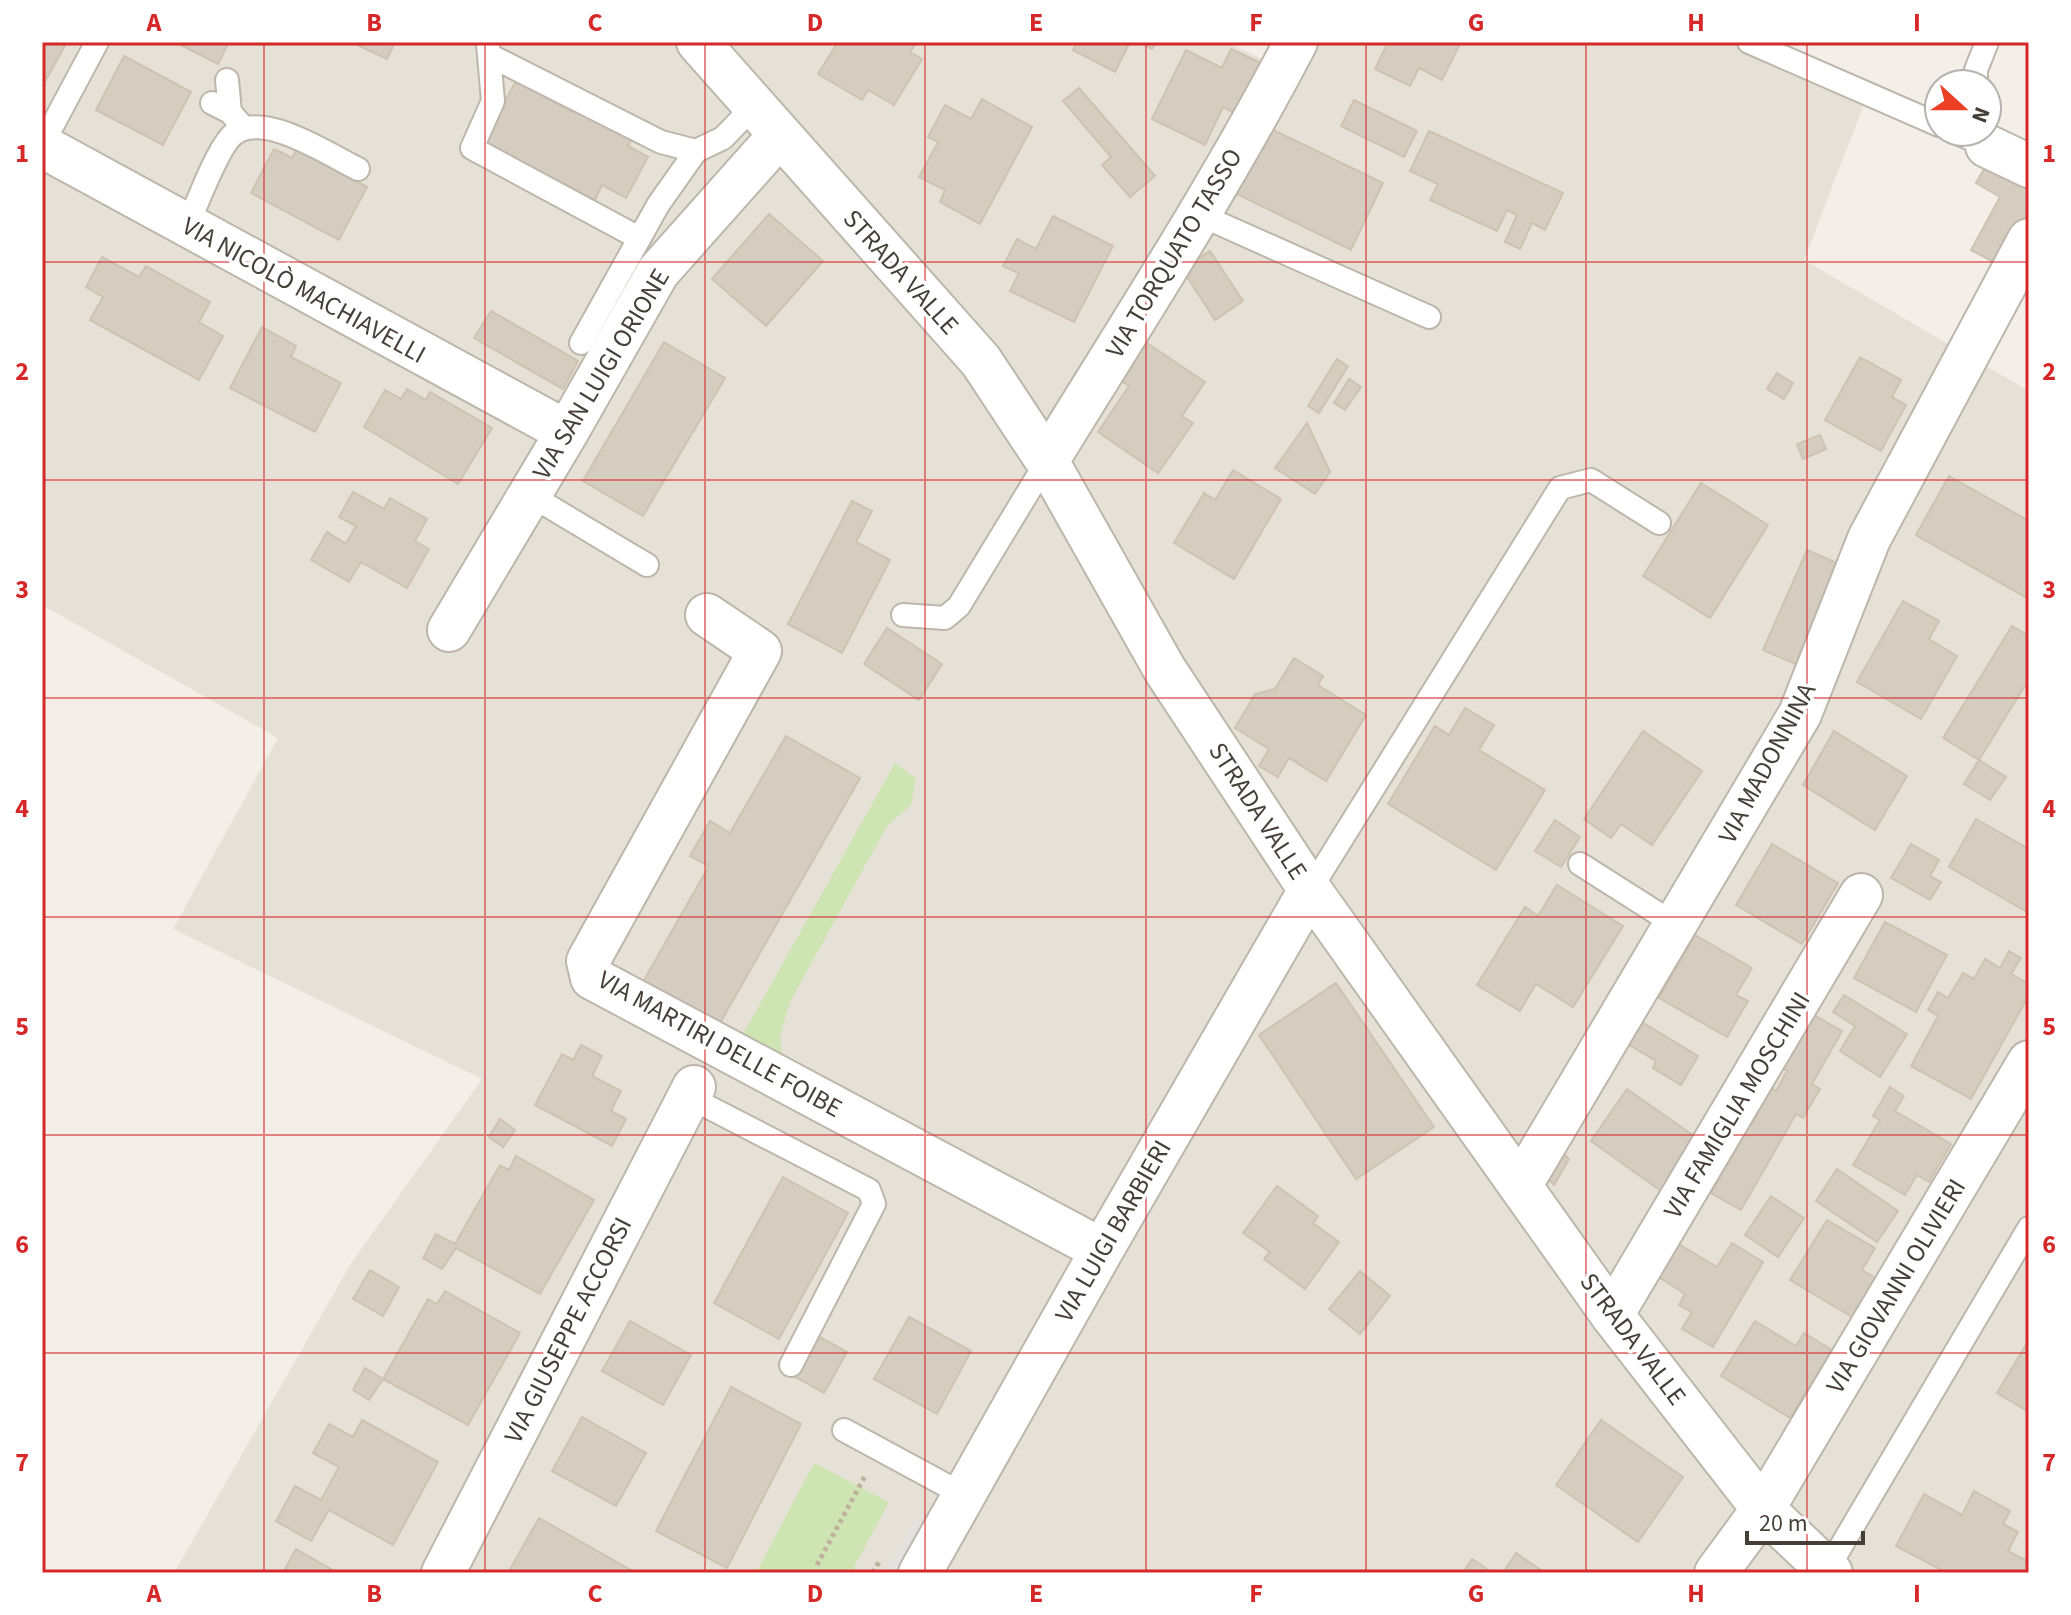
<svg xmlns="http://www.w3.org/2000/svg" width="2071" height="1615" font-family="'Source Sans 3',sans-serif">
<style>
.residential{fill:#e6e1d6}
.green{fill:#cfe4b3}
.parking{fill:#e4e2df}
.building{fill:#d6cdc1;stroke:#cec2b1;stroke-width:2}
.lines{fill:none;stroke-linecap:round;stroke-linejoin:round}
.lane-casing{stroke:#bdb6ab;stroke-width:26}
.street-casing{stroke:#bdb6ab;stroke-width:46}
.path{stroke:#beb29d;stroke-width:5;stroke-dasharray:4 4;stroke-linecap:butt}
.lane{stroke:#fff;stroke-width:22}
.street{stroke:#fff;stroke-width:42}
.grid{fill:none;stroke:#d62828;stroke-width:2;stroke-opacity:0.55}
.labels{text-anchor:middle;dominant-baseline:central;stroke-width:7;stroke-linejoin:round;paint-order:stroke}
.street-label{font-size:26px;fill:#453f37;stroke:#fff}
.neatline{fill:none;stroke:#d62828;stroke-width:3}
.grid-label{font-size:26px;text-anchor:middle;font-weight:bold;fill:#d62828}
</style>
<rect width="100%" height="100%" fill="#f3efe8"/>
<path class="residential" d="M42 42H1225L1263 59 1272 42H1756L1871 86 1804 260 2029 391V1573H174L350 1265 482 1079 173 929 278 738 42 605Z"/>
<path class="green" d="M895 763 916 779 911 805 887 826 790 1002 780 1036 784 1070 737 1045Z
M814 1463 889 1502 851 1573H756Z"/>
<path class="parking" d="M914 1520 924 1526 897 1573H884Z"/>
<path class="building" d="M42 42H67L42 87Z
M175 42H229L218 64Z
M351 42H395L387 59Z
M838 42H917L910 52 922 59 894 105 868 90 862 100 818 74Z
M1077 42H1130L1115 72 1073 50Z
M1139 42H1156L1152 49Z
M1388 42H1461L1442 80 1419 68 1410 86 1375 69Z
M1231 49 1263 64 1238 115 1223 107 1205 145 1152 119 1186 50 1222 68Z
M124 56 191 92 163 145 96 110Z
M516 81 572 112 577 104 634 134 628 146 648 157 626 198 602 185 594 202 483 141Z
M1079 88 1155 176 1130 197 1102 165 1111 157 1063 101Z
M982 99 1032 127 980 224 940 202 945 190 919 177 938 142 928 137 945 105 971 119Z
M1354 100 1417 131 1404 157 1341 126Z
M1261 124 1383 183 1351 250 1229 190Z
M1429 131 1563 193 1545 230 1532 223 1520 249 1505 242 1517 215 1507 210 1497 231 1430 200 1438 184 1410 171Z
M274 149 292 158 297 149 367 187 339 240 251 193Z
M1991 157 2029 178V212L1999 265 1971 250 2000 197 1976 183Z
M769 214 823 261 766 326 712 279Z
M1053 216 1113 246 1074 322 1010 291 1019 273 1003 266 1017 239 1036 249Z
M1210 251 1243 301 1215 320 1182 269Z
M102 257 139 277 146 266 210 302 199 322 223 336 199 380 90 320 103 297 86 287Z
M491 311 578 361 563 389 474 338Z
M262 327 296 346 291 357 341 383 315 432 230 388Z
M1144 341 1205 382 1182 416 1193 423 1158 473 1098 432 1129 386 1118 379Z
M664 342 725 378 643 516 583 481Z
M1860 357 1901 380 1892 397 1906 405 1881 451 1825 420Z
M1337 359 1348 366 1319 413 1308 406Z
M1777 373 1793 383 1784 399 1767 389Z
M1349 379 1361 387 1345 410 1334 403Z
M407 389 426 400 430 392 492 428 458 484 364 427 385 390 401 399Z
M1307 423 1330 472 1315 494 1275 468Z
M1820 435 1826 449 1803 459 1797 444Z
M1233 470 1281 499 1234 579 1174 543 1204 493 1215 500Z
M1949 476 2029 521V599L1916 535Z
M1701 483 1768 525 1710 618 1643 576Z
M353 492 384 509 390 498 427 519 415 541 429 549 407 588 361 562 349 582 311 560 327 532 346 544 356 526 339 517Z
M852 501 872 511 856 542 890 560 842 653 788 624Z
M1807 550 1844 566 1800 666 1763 650Z
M1903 601 1939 621 1929 639 1957 656 1921 719 1857 682Z
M2012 626 2029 636V679L1979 760 1943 738Z
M887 628 942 664 919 700 864 664Z
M1294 658 1323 676 1318 685 1366 715 1326 781 1289 758 1278 777 1259 766 1269 749 1235 728 1255 694 1275 689Z
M1465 708 1494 725 1479 750 1545 790 1496 870 1388 804 1435 726 1449 735Z
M1643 731 1702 771 1652 845 1621 824 1611 838 1584 819Z
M1834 731 1907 776 1875 830 1803 785Z
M786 736 860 778 716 1030 640 987 709 866 690 856 710 821 730 833Z
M1979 760 2006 777 1990 800 1964 784Z
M1976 819 2029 849V913L1949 867Z
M1555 820 1580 837 1561 867 1535 851Z
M1772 844 1838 883 1802 944 1736 905Z
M1911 844 1939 860 1930 876 1941 882 1930 900 1891 878Z
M1557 885 1623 926 1573 1007 1536 984 1520 1011 1477 985 1525 907 1538 916Z
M1885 922 1947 955 1916 1012 1854 978Z
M1695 935 1752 968 1736 995 1748 1001 1727 1037 1659 998Z
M2009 951 2021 958 2011 974 2029 984V995L1971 1099 1911 1066 1938 1016 1928 1010 1938 992 1948 998 1963 973 1974 979 1985 959 2000 968Z
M1336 983 1434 1127 1356 1179 1259 1035Z
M1844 995 1907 1034 1880 1077 1840 1051 1855 1026 1833 1012Z
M1630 1015 1698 1056 1681 1085 1653 1068 1656 1061 1616 1037Z
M1814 1015 1842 1031 1812 1084 1820 1089 1803 1118 1796 1114 1741 1210 1711 1193 1734 1152 1724 1146 1741 1115 1753 1122 1761 1107 1754 1103 1765 1084 1776 1091 1787 1071 1775 1064 1788 1042 1796 1047Z
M581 1045 602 1056 592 1076 621 1091 611 1111 626 1119 612 1146 535 1105 562 1054 573 1060Z
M1890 1087 1904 1096 1895 1111 1951 1144 1929 1182 1917 1175 1905 1195 1853 1165 1880 1120 1873 1116Z
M1627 1089 1697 1138 1668 1196 1591 1141Z
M500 1119 515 1130 503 1147 489 1137Z
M1560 1151 1569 1159 1554 1185 1545 1176Z
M516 1156 594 1200 540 1294 456 1248 442 1269 423 1258 436 1234 455 1244 500 1165 509 1170Z
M1837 1169 1898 1211 1877 1242 1816 1201Z
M783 1177 848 1213 779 1339 714 1303Z
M1277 1186 1318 1216 1313 1223 1339 1242 1305 1289 1264 1259 1270 1252 1243 1233Z
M1771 1196 1804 1218 1778 1257 1745 1235Z
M1827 1220 1875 1248 1862 1270 1880 1281 1857 1320 1790 1280Z
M1677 1243 1717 1267 1732 1243 1763 1262 1713 1347 1682 1329 1692 1312 1679 1305 1685 1294 1657 1276Z
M370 1270 399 1287 383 1316 353 1299Z
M1360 1271 1390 1296 1360 1334 1329 1309Z
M445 1291 520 1333 468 1425 383 1379 428 1299 437 1304Z
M909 1317 971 1351 937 1414 874 1379Z
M630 1321 691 1355 663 1405 602 1371Z
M1755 1321 1796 1346 1804 1333 1832 1350 1790 1418 1721 1376Z
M816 1335 847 1352 824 1393 794 1376Z
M2026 1345 2029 1347V1412L1997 1393Z
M365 1368 383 1379 369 1400 353 1390Z
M731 1387 801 1424 727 1568 656 1531Z
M582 1417 646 1453 616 1506 552 1471Z
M362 1420 438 1462 393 1545 329 1510 311 1541 276 1521 295 1486 321 1500 339 1467 313 1453 329 1424 353 1437Z
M1601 1420 1683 1477 1638 1542 1556 1485Z
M1974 1491 2010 1511 2003 1524 2018 1532 2008 1551 2029 1562V1573H1947L1896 1546 1924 1494 1962 1515Z
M539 1518 636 1573H508Z
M296 1549 338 1573H283Z
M1516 1553 1545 1573H1503Z
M1472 1559 1493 1573H1463Z"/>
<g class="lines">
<g class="lane-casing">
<path id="lane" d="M1749 42 1939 125
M488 44 493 101 472 148 639 238
M489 55 661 142 696 151 723 138 754 106
M227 80 230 112
M1976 84V70L1987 42
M212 103 230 112 243 127
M1955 132 1987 146
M42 145 97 42
M1198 214 1429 317
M187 226C198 202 213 160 228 140 254 104 327 154 358 169
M581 343 658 205 696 151
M530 495 647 565
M903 615 945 618 959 606 1047 461
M1580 864 1676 925
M1310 890 1560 488 1591 480 1659 523
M689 1097 869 1190 874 1204 791 1365
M844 1430 964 1495
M1827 1570 2029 1228"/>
</g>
<g class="street-casing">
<path id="street" d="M698 42 981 361 1047 461 1165 670 1310 890 1612 1315 1763 1509 1831 1573
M42 146 567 432
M1987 146 2029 166
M1047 461C1132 323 1221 186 1296 42
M707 615 760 651 588 961 592 978 1102 1250
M449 630 567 432 658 272 779 136
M1520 1186 1800 714 1869 539 2029 240
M1612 1315 1861 895
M443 1573 694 1087
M920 1573 1102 1250 1310 890
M1716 1573 1763 1509 2029 1062"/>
</g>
<path class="path" d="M817 1565 866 1474
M873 1573 880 1560"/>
<use href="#lane" class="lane"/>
<use href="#street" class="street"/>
</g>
<path class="grid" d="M264 42V1573M485 42V1573M705 42V1573M925 42V1573M1146 42V1573M1366 42V1573M1586 42V1573M1807 42V1573M42 262H2029M42 480H2029M42 698H2029M42 917H2029M42 1135H2029M42 1353H2029"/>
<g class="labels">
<g class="street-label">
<text transform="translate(1174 253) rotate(-59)">VIA TORQUATO TASSO</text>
<text transform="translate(901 272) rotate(48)">STRADA VALLE</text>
<text transform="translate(304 290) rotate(29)">VIA NICOLÒ MACHIAVELLI</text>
<text transform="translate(601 374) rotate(-59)">VIA SAN LUIGI ORIONE</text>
<text transform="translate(1767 763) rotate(-62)">VIA MADONNINA</text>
<text transform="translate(1258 811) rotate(57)">STRADA VALLE</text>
<text transform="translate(720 1044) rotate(29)">VIA MARTIRI DELLE FOIBE</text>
<text transform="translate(1737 1105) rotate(-59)">VIA FAMIGLIA MOSCHINI</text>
<text transform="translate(1113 1231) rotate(-60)">VIA LUIGI BARBIERI</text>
<text transform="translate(1896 1286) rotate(-59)">VIA GIOVANNI OLIVIERI</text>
<text transform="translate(568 1330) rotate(-63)">VIA GIUSEPPE ACCORSI</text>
<text transform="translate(1633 1339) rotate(53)">STRADA VALLE</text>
</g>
</g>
<rect width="2071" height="1615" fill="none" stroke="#ffffff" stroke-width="88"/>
<g transform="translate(1963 108) rotate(111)"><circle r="38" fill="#ffffff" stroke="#b5b2af" stroke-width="2"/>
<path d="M0-6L14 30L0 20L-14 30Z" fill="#eb4026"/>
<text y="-12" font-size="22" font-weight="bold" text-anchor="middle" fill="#453f37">N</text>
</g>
<path d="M1747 1531v12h116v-12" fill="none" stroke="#453f37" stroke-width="4"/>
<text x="1759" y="1531" font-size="24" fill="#453f37" stroke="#ffffff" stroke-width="6" paint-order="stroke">20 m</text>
<rect x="44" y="44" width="1983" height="1527" class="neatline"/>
<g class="grid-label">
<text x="154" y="31">A</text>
<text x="374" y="31">B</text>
<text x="595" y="31">C</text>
<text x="815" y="31">D</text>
<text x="1036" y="31">E</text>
<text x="1256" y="31">F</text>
<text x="1476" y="31">G</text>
<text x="1696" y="31">H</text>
<text x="1917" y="31">I</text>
<text x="22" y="162">1</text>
<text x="2049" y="162">1</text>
<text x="22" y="380">2</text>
<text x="2049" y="380">2</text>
<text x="22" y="598">3</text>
<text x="2049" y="598">3</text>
<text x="22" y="817">4</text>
<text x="2049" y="817">4</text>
<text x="22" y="1035">5</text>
<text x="2049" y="1035">5</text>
<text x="22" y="1253">6</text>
<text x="2049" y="1253">6</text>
<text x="22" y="1471">7</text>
<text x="2049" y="1471">7</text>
<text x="154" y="1602">A</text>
<text x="374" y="1602">B</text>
<text x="595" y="1602">C</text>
<text x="815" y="1602">D</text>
<text x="1036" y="1602">E</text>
<text x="1256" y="1602">F</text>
<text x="1476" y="1602">G</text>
<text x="1696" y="1602">H</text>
<text x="1917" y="1602">I</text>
</g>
</svg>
